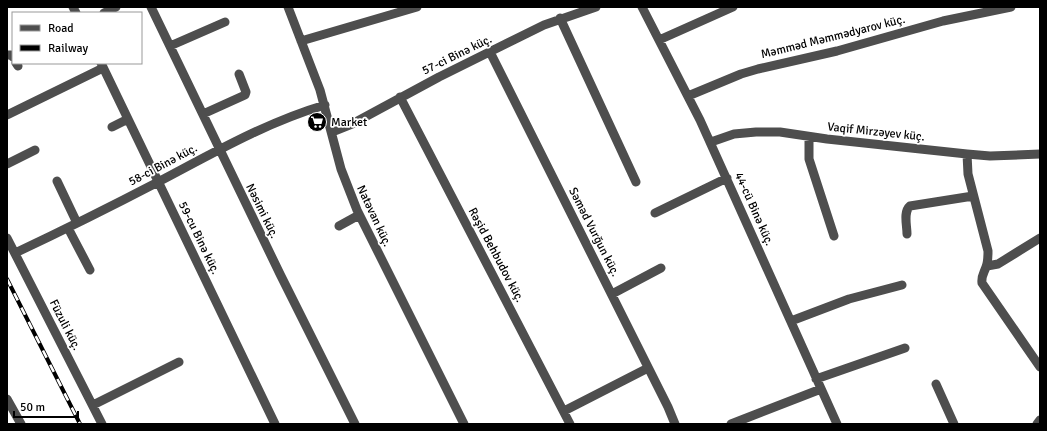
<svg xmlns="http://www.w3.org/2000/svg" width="1047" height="431" font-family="Signika,sans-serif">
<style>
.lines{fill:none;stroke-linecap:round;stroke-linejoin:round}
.minor{stroke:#4e4e4e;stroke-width:9}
.rail-casing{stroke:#000;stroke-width:4}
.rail{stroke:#fff;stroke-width:2.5;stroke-dasharray:8;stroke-linecap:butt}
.labels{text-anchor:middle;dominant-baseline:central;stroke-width:3.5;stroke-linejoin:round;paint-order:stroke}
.street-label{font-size:12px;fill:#000;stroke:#fff}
.poi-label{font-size:12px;fill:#000;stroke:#fff;text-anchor:start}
</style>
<rect width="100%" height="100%" fill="#fff"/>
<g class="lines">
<path class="minor" d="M73 7 76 13
M151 7 280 274 355 424
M288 7 320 90 341 169 357 210 464 424
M642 7 700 120 837 424
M104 13 116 7
M560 18 636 182
M659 40 733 7
M301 41 417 7
M170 46 225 22
M490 52 668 407 675 424
M7 55H11L13 57
M16 63 18 66
M101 63 275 424
M688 96 741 74 758 69 837 51 943 21 1011 7
M400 97 570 424
M203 114 245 95 246 92 239 74
M7 115 103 68
M112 127 128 119
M332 132 352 124 439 77 544 25 596 7
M809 137V159L834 236
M711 142 734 134 756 132H780L827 139 967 154 990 156 1040 154
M967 154 968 174 988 251C988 257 988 262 986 267 984 273 981 276 982 283L1040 367
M7 164 35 150
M57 181 77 223
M655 213 727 178
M339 226 359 215
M68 228 90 270
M907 234C907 225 903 212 910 206L973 196
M7 238 102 424
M15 253C64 230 112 206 160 181 213 153 267 122 325 105
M987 266 998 264 1040 238
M612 294 661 268
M791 321 849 299 902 285
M816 379 905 348
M936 384 954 424
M7 399 21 424
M93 405 179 362
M564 411 648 368
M731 424 821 389
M1037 424 1040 420"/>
<g class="rail-casing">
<path id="rail" d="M7 279 80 424"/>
</g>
<use href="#rail" class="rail"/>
</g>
<defs>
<g id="supermarket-disc" transform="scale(1)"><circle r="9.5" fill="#000" stroke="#fff"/><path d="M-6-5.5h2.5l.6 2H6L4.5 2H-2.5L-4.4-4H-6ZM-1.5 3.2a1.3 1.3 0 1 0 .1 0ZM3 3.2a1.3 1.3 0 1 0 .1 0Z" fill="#fff"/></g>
</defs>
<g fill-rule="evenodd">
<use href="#supermarket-disc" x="317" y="122"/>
</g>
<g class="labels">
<g class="street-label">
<text transform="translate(833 37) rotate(-14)">Məmməd Məmmədyarov küç.</text>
<text transform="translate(457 55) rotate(-26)">57-ci Binə küç.</text>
<text transform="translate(876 132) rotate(6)">Vaqif Mirzəyev küç.</text>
<text transform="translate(163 165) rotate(-28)">58-ci Binə küç.</text>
<text transform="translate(754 209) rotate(66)">44-cü Binə küç.</text>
<text transform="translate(262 211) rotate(64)">Nəsimi küç.</text>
<text transform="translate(374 216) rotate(65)">Natəvan küç.</text>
<text transform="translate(594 232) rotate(63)">Səməd Vurğun küç.</text>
<text transform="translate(199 238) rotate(64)">59-cu Binə küç.</text>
<text transform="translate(496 255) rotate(62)">Rəşid Behbudov küç.</text>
<text transform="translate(65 325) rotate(63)">Füzuli küç.</text>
</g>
<g class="poi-label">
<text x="331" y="122">Market</text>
</g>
</g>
<rect width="1047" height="431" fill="none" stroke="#000000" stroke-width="16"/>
<rect x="12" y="12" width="130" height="52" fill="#ffffff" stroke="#999999"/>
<rect x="20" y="25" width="20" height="6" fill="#4e4e4e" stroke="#999999"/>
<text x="48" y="32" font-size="12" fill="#000000">Road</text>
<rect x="20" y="45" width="20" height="6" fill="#000000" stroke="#999999"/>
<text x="48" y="52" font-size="12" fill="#000000">Railway</text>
<path d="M14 411v6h64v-6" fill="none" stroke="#000000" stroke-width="2"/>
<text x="20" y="411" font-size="12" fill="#000000" stroke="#ffffff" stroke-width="3" paint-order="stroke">50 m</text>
</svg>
